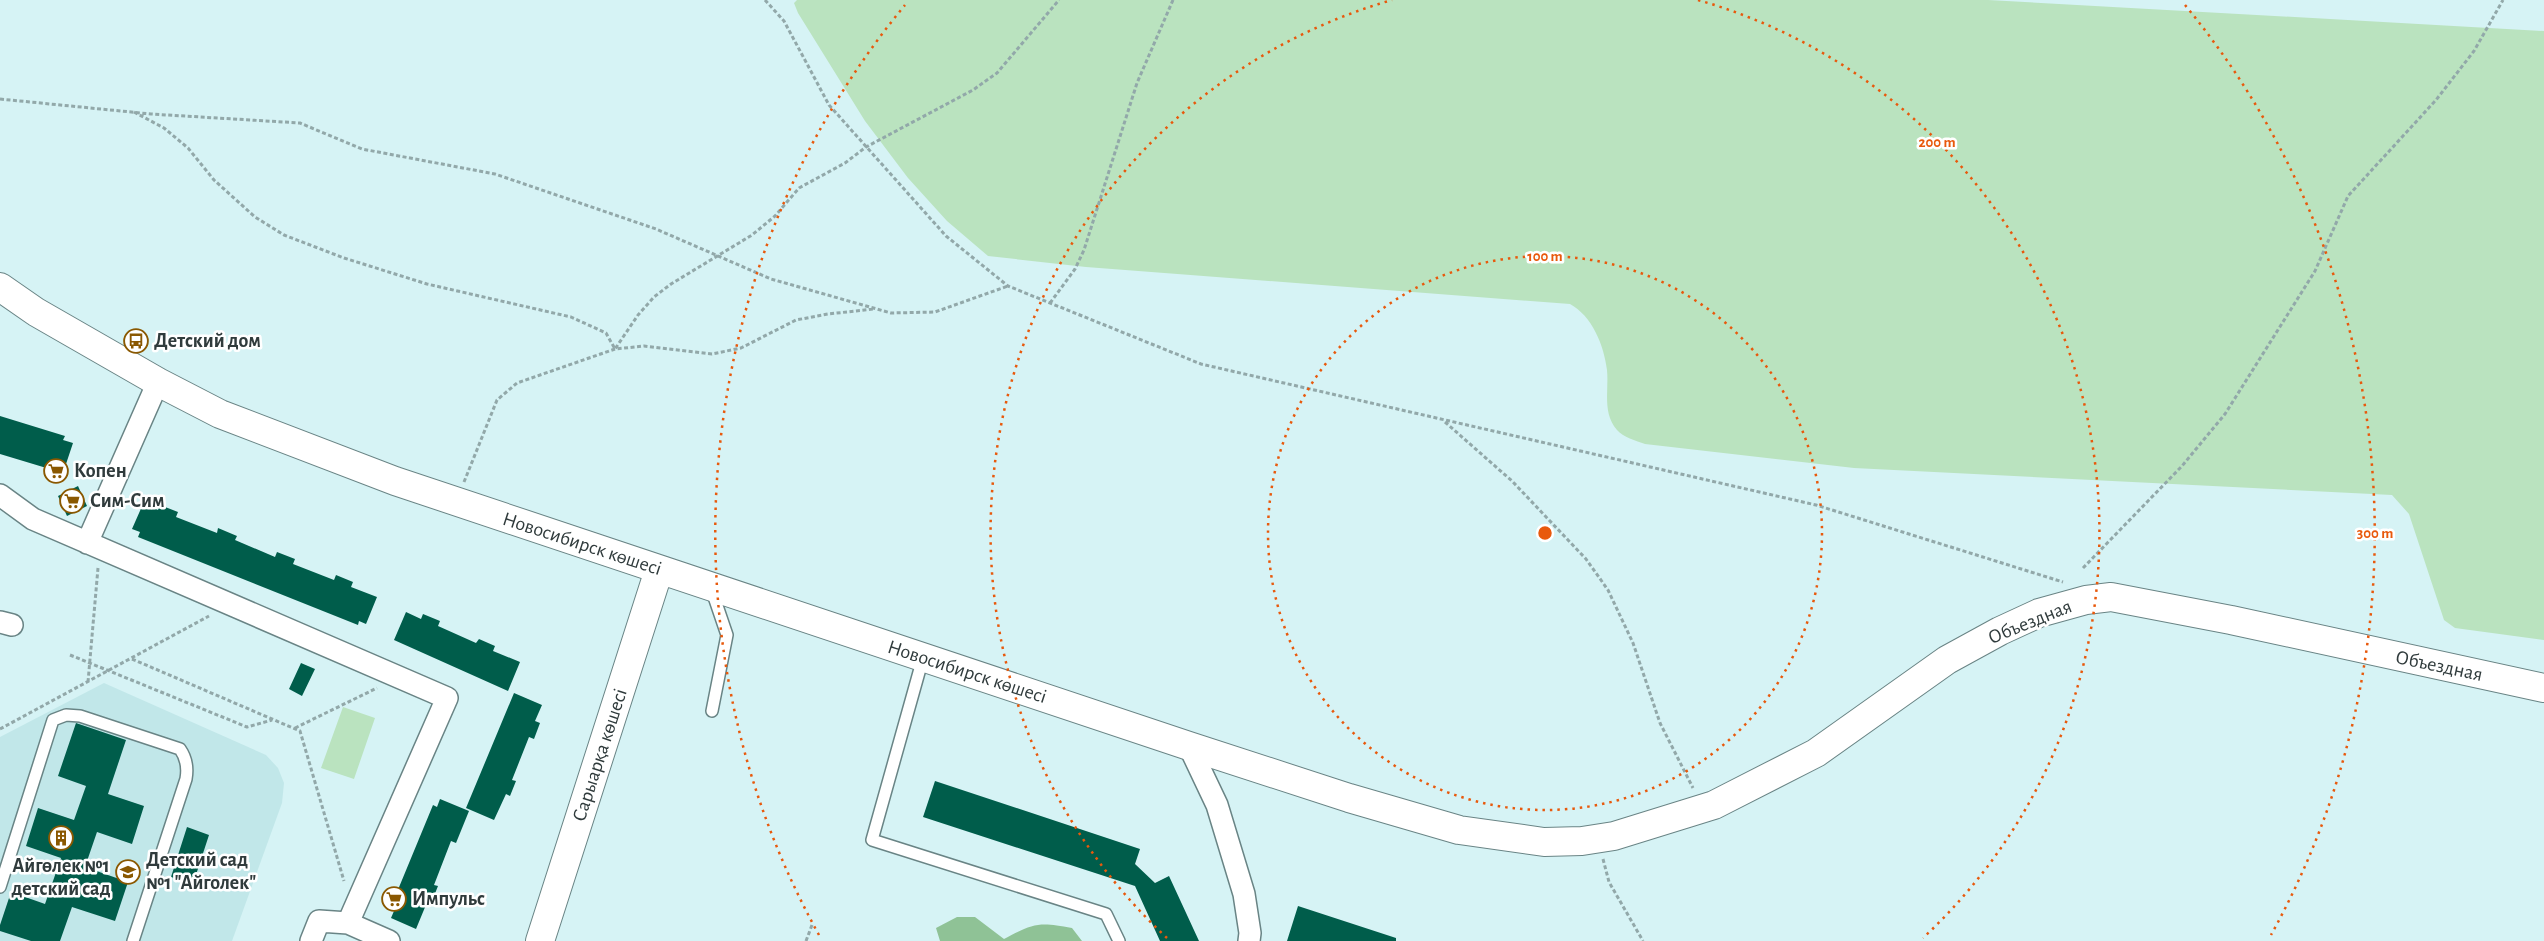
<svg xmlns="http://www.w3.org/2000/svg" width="2544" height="941" font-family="'Alegreya Sans',sans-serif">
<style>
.built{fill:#c1e7e9}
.green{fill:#bae3bf}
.forest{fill:#8fc296}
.building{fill:#005d4b}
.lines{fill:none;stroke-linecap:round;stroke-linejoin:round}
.lane-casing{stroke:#698485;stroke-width:14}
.street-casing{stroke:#698485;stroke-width:24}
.secondary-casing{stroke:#698485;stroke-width:30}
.path{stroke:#92a8a9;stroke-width:3;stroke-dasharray:4 2.5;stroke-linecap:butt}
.lane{stroke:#fff;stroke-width:11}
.street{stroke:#fff;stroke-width:21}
.secondary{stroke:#fff;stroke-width:28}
.ring{fill:none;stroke:#e8590c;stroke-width:2.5;stroke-dasharray:2.5 5}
.labels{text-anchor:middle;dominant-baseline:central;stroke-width:5;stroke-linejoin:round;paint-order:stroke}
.poi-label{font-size:20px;font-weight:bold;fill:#303b3c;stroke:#fff;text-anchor:start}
.street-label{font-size:20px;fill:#303b3c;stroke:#fff}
.centre{fill:#e8590c;stroke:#fff;stroke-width:2.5}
.ring-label{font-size:15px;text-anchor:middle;font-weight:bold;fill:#e8590c;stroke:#fff;stroke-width:5;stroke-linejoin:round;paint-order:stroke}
</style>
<rect width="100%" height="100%" fill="#d6f3f5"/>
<path class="built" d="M104 683 266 755 278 768 284 783 282 803 232 941H0V737Z"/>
<path class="green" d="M797 0H1988L2544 31V640L2455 628 2444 620 2409 514 2392 495 1854 468 1645 444C1636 441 1623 437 1617 430 1602 413 1609 390 1607 370 1604 345 1592 316 1570 304L1086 267 988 256 947 221 908 178 865 121 798 13 794 3Z
M343 707 375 718 354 779 321 768Z"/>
<path class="forest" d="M957 917H975L1004 939C1034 923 1039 922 1072 928L1082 941H940L936 928Z"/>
<path class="building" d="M0 416 65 436 63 440 73 443 63 473 0 454Z
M78 486 87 506 67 516 58 496Z
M143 504 158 510 160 505 178 512 176 517 217 533 218 528 237 536 235 540 275 557 277 552 295 559 293 564 334 580 336 575 353 582 351 587 377 597 366 624 359 621 358 625 138 537 140 532 132 529Z
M406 612 421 619 423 614 440 621 438 626 476 643 479 639 495 646 493 651 520 662 508 691 394 640Z
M301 663 315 669 302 696 289 689Z
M514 693 542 705 535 721 540 723 534 739 529 737 512 780 516 781 510 796 506 794 494 820 466 808Z
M76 723 126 740 108 794 144 806 132 844 97 832 85 867 128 882 115 921 72 907 60 941H31L0 931V925L11 892 45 904 61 858 26 846 38 808 74 820 86 786 58 776Z
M935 781 1140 849 1135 864 1155 883 1169 876 1199 941H1160L1135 886 923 817Z
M440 799 469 811 456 843 451 841 434 885 438 886 432 901 428 900 416 929 391 918 394 911 390 909 433 805 437 807Z
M187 827 209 835 193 884 171 877Z
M1298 906 1396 938V941H1287Z"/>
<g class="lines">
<g class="lane-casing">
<path id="lane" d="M711 588 727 635 712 711
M923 658 872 840 1106 914 1119 941
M0 887 53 720 66 715 80 716 180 749C187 759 188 768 186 779L133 941"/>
</g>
<g class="street-casing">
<path id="street" d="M0 495 33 519 447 698 348 923 319 921 311 941
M87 543 158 382
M0 622 12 625
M1189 746 1217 805 1244 894 1250 933 1249 941
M348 923 389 941"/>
</g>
<g class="secondary-casing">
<path id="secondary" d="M0 287 36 312 158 382 220 414 395 481 1189 746 1349 798 1459 830 1544 842 1582 841 1614 836 1714 805 1816 753 1947 660 2000 631 2039 613 2086 600 2111 597 2231 620 2544 688
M540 941 659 570"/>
</g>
<path class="path" d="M765 0 784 21 829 105 946 236 1008 286 1201 364 1816 505 2063 582
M0 99 151 114 300 123 362 149 495 174 656 229 771 279 891 313 935 312 1008 286
M134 112 164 128 188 148 214 180 255 217 284 235 344 258 427 284 571 317 606 333 615 349 638 315 654 297 671 284 752 235 775 216 799 188 845 163 866 147 973 90 997 73 1059 0
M1050 303 1075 269 1084 250 1137 83 1173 0
M1445 422 1512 481 1586 559 1608 590 1633 643 1660 723 1693 788
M464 482 497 400 517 383 615 349 644 346 712 354 741 348 796 320 828 314 874 309
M2083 568 2182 466 2225 414 2315 271 2348 196 2436 100 2474 51 2503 0
M70 655 247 727 272 720
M132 659 300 731 344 881
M88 682 98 568
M295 728 377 688
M0 729 209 616
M1603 859 1609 882 1643 941
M806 941 812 925"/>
<use href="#lane" class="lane"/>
<use href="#street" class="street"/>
<use href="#secondary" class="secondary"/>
</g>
<g class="ring">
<circle cx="1545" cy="533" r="277"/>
<path d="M1167 938A554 554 0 0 1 1392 0M1698 0A554 554 0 0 1 1923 938"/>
<path d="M819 935A830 830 0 0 1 905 5M2185 5A830 830 0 0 1 2271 935"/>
</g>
<defs>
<g id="bus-ring" transform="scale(1.25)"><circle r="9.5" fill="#fff" stroke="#8a5801" stroke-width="1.5"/><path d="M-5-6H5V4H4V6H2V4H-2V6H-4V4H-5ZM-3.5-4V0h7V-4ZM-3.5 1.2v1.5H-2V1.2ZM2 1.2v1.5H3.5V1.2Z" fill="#8a5801"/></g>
<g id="supermarket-ring" transform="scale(1.25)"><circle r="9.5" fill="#fff" stroke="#8a5801" stroke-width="1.5"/><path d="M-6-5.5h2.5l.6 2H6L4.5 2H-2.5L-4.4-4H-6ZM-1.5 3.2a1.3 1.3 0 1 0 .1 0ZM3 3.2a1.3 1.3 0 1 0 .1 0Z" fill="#8a5801"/></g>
<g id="building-ring" transform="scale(1.25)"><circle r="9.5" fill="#fff" stroke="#8a5801" stroke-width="1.5"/><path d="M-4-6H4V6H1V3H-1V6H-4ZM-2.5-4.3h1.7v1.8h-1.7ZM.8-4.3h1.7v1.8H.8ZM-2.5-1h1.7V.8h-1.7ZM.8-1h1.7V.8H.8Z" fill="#8a5801"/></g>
<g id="school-ring" transform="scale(1.25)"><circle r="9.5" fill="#fff" stroke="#8a5801" stroke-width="1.5"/><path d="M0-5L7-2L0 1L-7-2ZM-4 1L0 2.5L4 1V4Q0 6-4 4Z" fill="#8a5801"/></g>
</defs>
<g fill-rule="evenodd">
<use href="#bus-ring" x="136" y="341"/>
<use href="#supermarket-ring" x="56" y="471"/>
<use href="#supermarket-ring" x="72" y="501"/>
<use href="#building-ring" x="61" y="838"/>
<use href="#school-ring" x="128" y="872"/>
<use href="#supermarket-ring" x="394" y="899"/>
</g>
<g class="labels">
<g class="poi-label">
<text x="154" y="341">Детский дом</text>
<text x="74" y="471">Копен</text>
<text x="90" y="501">Сим-Сим</text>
<text x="146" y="860">Детский сад<tspan x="146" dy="23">№1 "Айголек"</tspan></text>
<text x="61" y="866" text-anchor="middle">Айгөлек №1<tspan x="61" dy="23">детский сад</tspan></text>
<text x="412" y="899">Импульс</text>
</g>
<g class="street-label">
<text transform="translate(582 544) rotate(18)">Новосибирск көшесі</text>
<text transform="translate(2030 622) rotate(-22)">Объездная</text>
<text transform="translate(2439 666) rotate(12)">Объездная</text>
<text transform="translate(967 672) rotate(18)">Новосибирск көшесі</text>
<text transform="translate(600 755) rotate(-72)">Сарыарқа көшесі</text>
</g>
</g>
<circle cx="1545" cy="533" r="8" class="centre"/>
<g class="ring-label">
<text x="1937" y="147">200 m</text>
<text x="1545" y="261">100 m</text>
<text x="2375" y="538">300 m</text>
</g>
</svg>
